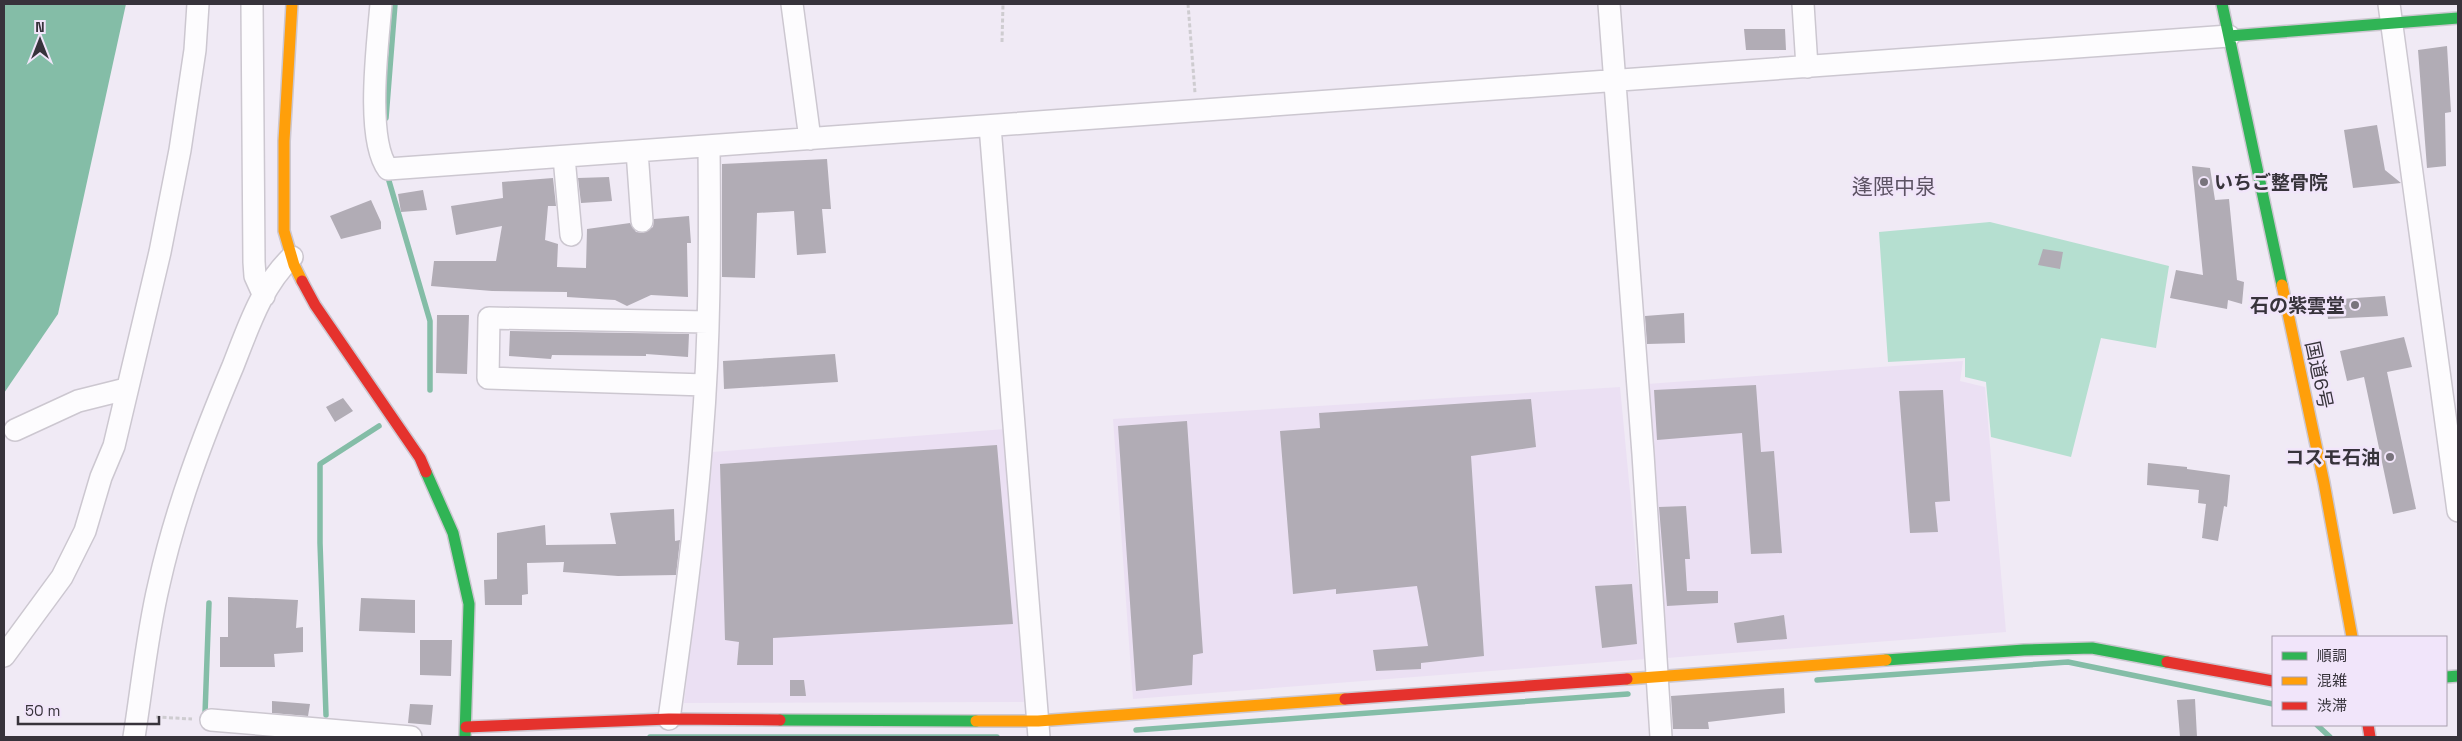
<svg xmlns="http://www.w3.org/2000/svg" width="2462" height="741" font-family="'Space Grotesk','Noto Sans JP',sans-serif">
<style>
.built{fill:#ebe0f3}
.green{fill:#b5dfd0}
.water{fill:#84bda7}
.lines{fill:none;stroke-linecap:round;stroke-linejoin:round}
.stream{stroke:#84bda7;stroke-width:5.5}
.building{fill:#b1acb5}
.street-casing{stroke:#ccc7d0;stroke-width:24}
.fast-casing{stroke:#ccc7d0;stroke-width:14}
.slow-casing{stroke:#ccc7d0;stroke-width:14}
.jam-casing{stroke:#ccc7d0;stroke-width:14}
.path{stroke:#ceccd0;stroke-width:3;stroke-dasharray:4 2.5;stroke-linecap:butt}
.street{stroke:#fdfcfe;stroke-width:21}
.fast{stroke:#30b455;stroke-width:11}
.slow{stroke:#ff9f0a;stroke-width:11}
.jam{stroke:#e5322d;stroke-width:11}
.poi-dot{fill:#78737c;stroke:#f1e5fa;stroke-width:2}
.labels{text-anchor:middle;dominant-baseline:central;stroke-width:5;stroke-linejoin:round;paint-order:stroke}
.poi-label{font-size:19px;font-weight:bold;fill:#37333b;stroke:#f1e5fa;text-anchor:end}
.street-label{font-size:19px;fill:#37333b;stroke:#f1e5fa}
.quarter-label{font-size:21px;fill:#5d5364;stroke:#f1e5fa}
</style>
<rect width="100%" height="100%" fill="#f0eaf5"/>
<path class="built" d="M1963 361 1960 381 1985 387 2006 632 1667 658 1647 384Z
M1620 387 1646 659 1133 699 1113 419Z
M1005 429 1024 702 684 703 712 452Z"/>
<path class="green" d="M1990 222 2169 266 2156 348 2101 338 2071 457 1991 437 1986 382 1965 377V358L1888 362 1879 232Z"/>
<path class="water" d="M4 4H126L58 314 4 393Z"/>
<g class="lines">
<path class="stream" d="M386 118 395 4
M389 181 430 321V390
M1817 680 2068 662 2273 704
M205 714 209 603
M326 715 320 543V464L379 426
M2317 725 2330 737
M1136 730 1628 694
M650 737H997"/>
</g>
<path class="building" d="M1744 29H1785L1786 50H1746Z
M2447 46 2451 112 2445 113 2446 166 2427 168 2418 50Z
M2377 125 2385 170 2401 183 2353 188 2344 130Z
M827 159 831 209H822L826 253 797 255 794 211 757 213 755 278 722 277V164Z
M2192 166 2210 168 2215 200 2229 199 2237 280 2244 282 2242 304 2228 300 2227 309 2170 298 2176 270 2203 275Z
M609 177 612 201 581 203 578 178Z
M553 178 556 206H548L545 240 558 244 557 267 586 268 587 229 630 223 636 232 643 233 653 227 654 219 689 216 691 243H687L688 297 651 295 627 306 615 300 567 297V292L492 291 431 286 434 261H496L502 226 456 235 451 206 503 198 502 182Z
M423 190 427 210 401 212 398 194Z
M371 200 381 222V229L341 239 330 216Z
M2043 249 2063 252 2060 269 2038 265Z
M2385 296 2388 316 2328 319 2326 300Z
M1684 313 1685 343 1647 344 1645 316Z
M437 315H469L467 374 436 373Z
M510 331 689 334 688 357 646 354V356L552 355 551 359 509 356Z
M2404 337 2412 367 2387 372 2416 509 2393 514 2364 377 2347 381 2340 351Z
M835 354 838 382 724 389 723 361Z
M1756 385 1761 452 1774 451 1782 553 1751 554 1742 433 1657 440 1654 390Z
M1943 390 1950 501 1935 502 1938 532 1910 533 1899 391Z
M343 398 353 411 335 422 326 407Z
M1531 399 1536 447 1471 456 1484 656 1421 663V669L1376 671 1373 650 1428 646 1417 586 1336 594V589L1293 594 1280 431 1320 428 1319 413Z
M1187 421 1203 653 1193 655 1192 685 1136 691 1118 426Z
M997 445 1013 624 773 638V665H737L739 642 725 640 720 464Z
M2148 463 2187 467V469L2230 475 2227 507 2224 506 2218 541 2202 538 2206 504 2198 503 2199 490 2147 485Z
M1686 506 1690 559H1685L1687 591H1718V603L1667 606 1659 507Z
M674 509 675 541 680 540 676 575 618 576 563 572 564 562 527 563 528 594 522 595V605H485L484 580 497 579V533L545 525 546 545 616 544 610 513Z
M1632 584 1637 644 1602 648 1595 586Z
M228 597 298 600 296 628 303 627V652L274 654 275 667H220V637H228Z
M361 598 415 600V633L359 631Z
M1784 615 1787 639 1737 643 1734 623Z
M420 640H452L451 676 420 675Z
M790 680H804L806 696H790Z
M1784 688 1785 713 1708 722 1709 729H1673L1671 696Z
M2195 699 2197 737H2180L2177 700Z
M272 701 310 704 308 716 272 713Z
M410 704 433 705 431 725 408 723Z"/>
<g class="lines">
<g class="street-casing">
<path id="street" d="M252 4 254 262 255 276 264 296
M381 4C378 42 365 139 388 169L2229 36
M792 4 810 139
M1609 4 1643 454 1661 737
M1803 4 1807 67
M2389 4 2458 511
M990 126 1039 737
M637 151 642 221
M564 157 571 235
M705 385 488 378 489 318 708 322
M15 430 78 401 126 389
M4 656 62 577 85 531 101 477 114 446 160 252 180 150 195 50 198 4
M669 719C682 626 695 532 702 437 710 340 710 243 709 146
M211 720 411 737
M134 737C142 687 147 634 159 584 176 508 203 437 233 366 248 328 262 285 292 257"/>
</g>
<g class="fast-casing">
<path id="fast" d="M2222 4 2282 285
M2229 36 2458 18
M426 472 453 533 469 604 465 737
M1886 660 2024 650 2092 648 2167 662
M2446 677 2458 676
M780 720 976 721"/>
</g>
<g class="slow-casing">
<path id="slow" d="M292 4 284 141V231L294 265 302 281
M2282 285 2324 483 2352 637
M1627 679 1886 660
M976 721H1038L1345 699"/>
</g>
<g class="jam-casing">
<path id="jam" d="M302 281 315 305 420 458 426 472
M2167 662 2273 681
M1345 699 1627 679
M2368 725 2370 737
M466 727 669 719 780 720"/>
</g>
<path class="path" d="M1188 4 1195 93
M1002 42 1003 4
M156 717 192 719"/>
<use href="#street" class="street"/>
<use href="#fast" class="fast"/>
<use href="#slow" class="slow"/>
<use href="#jam" class="jam"/>
</g>
<g class="poi-dot">
<circle cx="2204" cy="182" r="5"/>
<circle cx="2355" cy="305" r="5"/>
<circle cx="2390" cy="457" r="5"/>
</g>
<g class="labels">
<g class="poi-label">
<text x="2214" y="182" text-anchor="start">いちご整骨院</text>
<text x="2345" y="305">石の紫雲堂</text>
<text x="2380" y="457">コスモ石油</text>
</g>
<g class="street-label">
<text transform="translate(2319 375) rotate(78)">国道6号</text>
</g>
<g class="quarter-label">
<text x="1894" y="186">逢隈中泉</text>
</g>
</g>
<rect width="2462" height="741" fill="none" stroke="#37333b" stroke-width="10"/>
<rect x="2272" y="636" width="175" height="90" fill="#f1e5fa" stroke="#a79eae"/>
<rect x="2282" y="652" width="25" height="8" fill="#30b455" stroke="#a79eae"/>
<text x="2317" y="661" font-size="15" fill="#37333b">順調</text>
<rect x="2282" y="677" width="25" height="8" fill="#ff9f0a" stroke="#a79eae"/>
<text x="2317" y="686" font-size="15" fill="#37333b">混雑</text>
<rect x="2282" y="702" width="25" height="8" fill="#e5322d" stroke="#a79eae"/>
<text x="2317" y="711" font-size="15" fill="#37333b">渋滞</text>
<g transform="translate(40 40)" stroke="#f1e5fa" stroke-width="4" paint-order="stroke">
<path d="M0-4L9 19L0 12L-9 19Z" fill="#37333b"/>
<text y="-8" font-size="14" font-weight="bold" text-anchor="middle" fill="#37333b">N</text>
</g>
<path d="M18 716v8h141v-8" fill="none" stroke="#37333b" stroke-width="2.5"/>
<text x="25" y="716" font-size="15" fill="#37333b" stroke="#f1e5fa" stroke-width="4" paint-order="stroke">50 m</text>
</svg>
